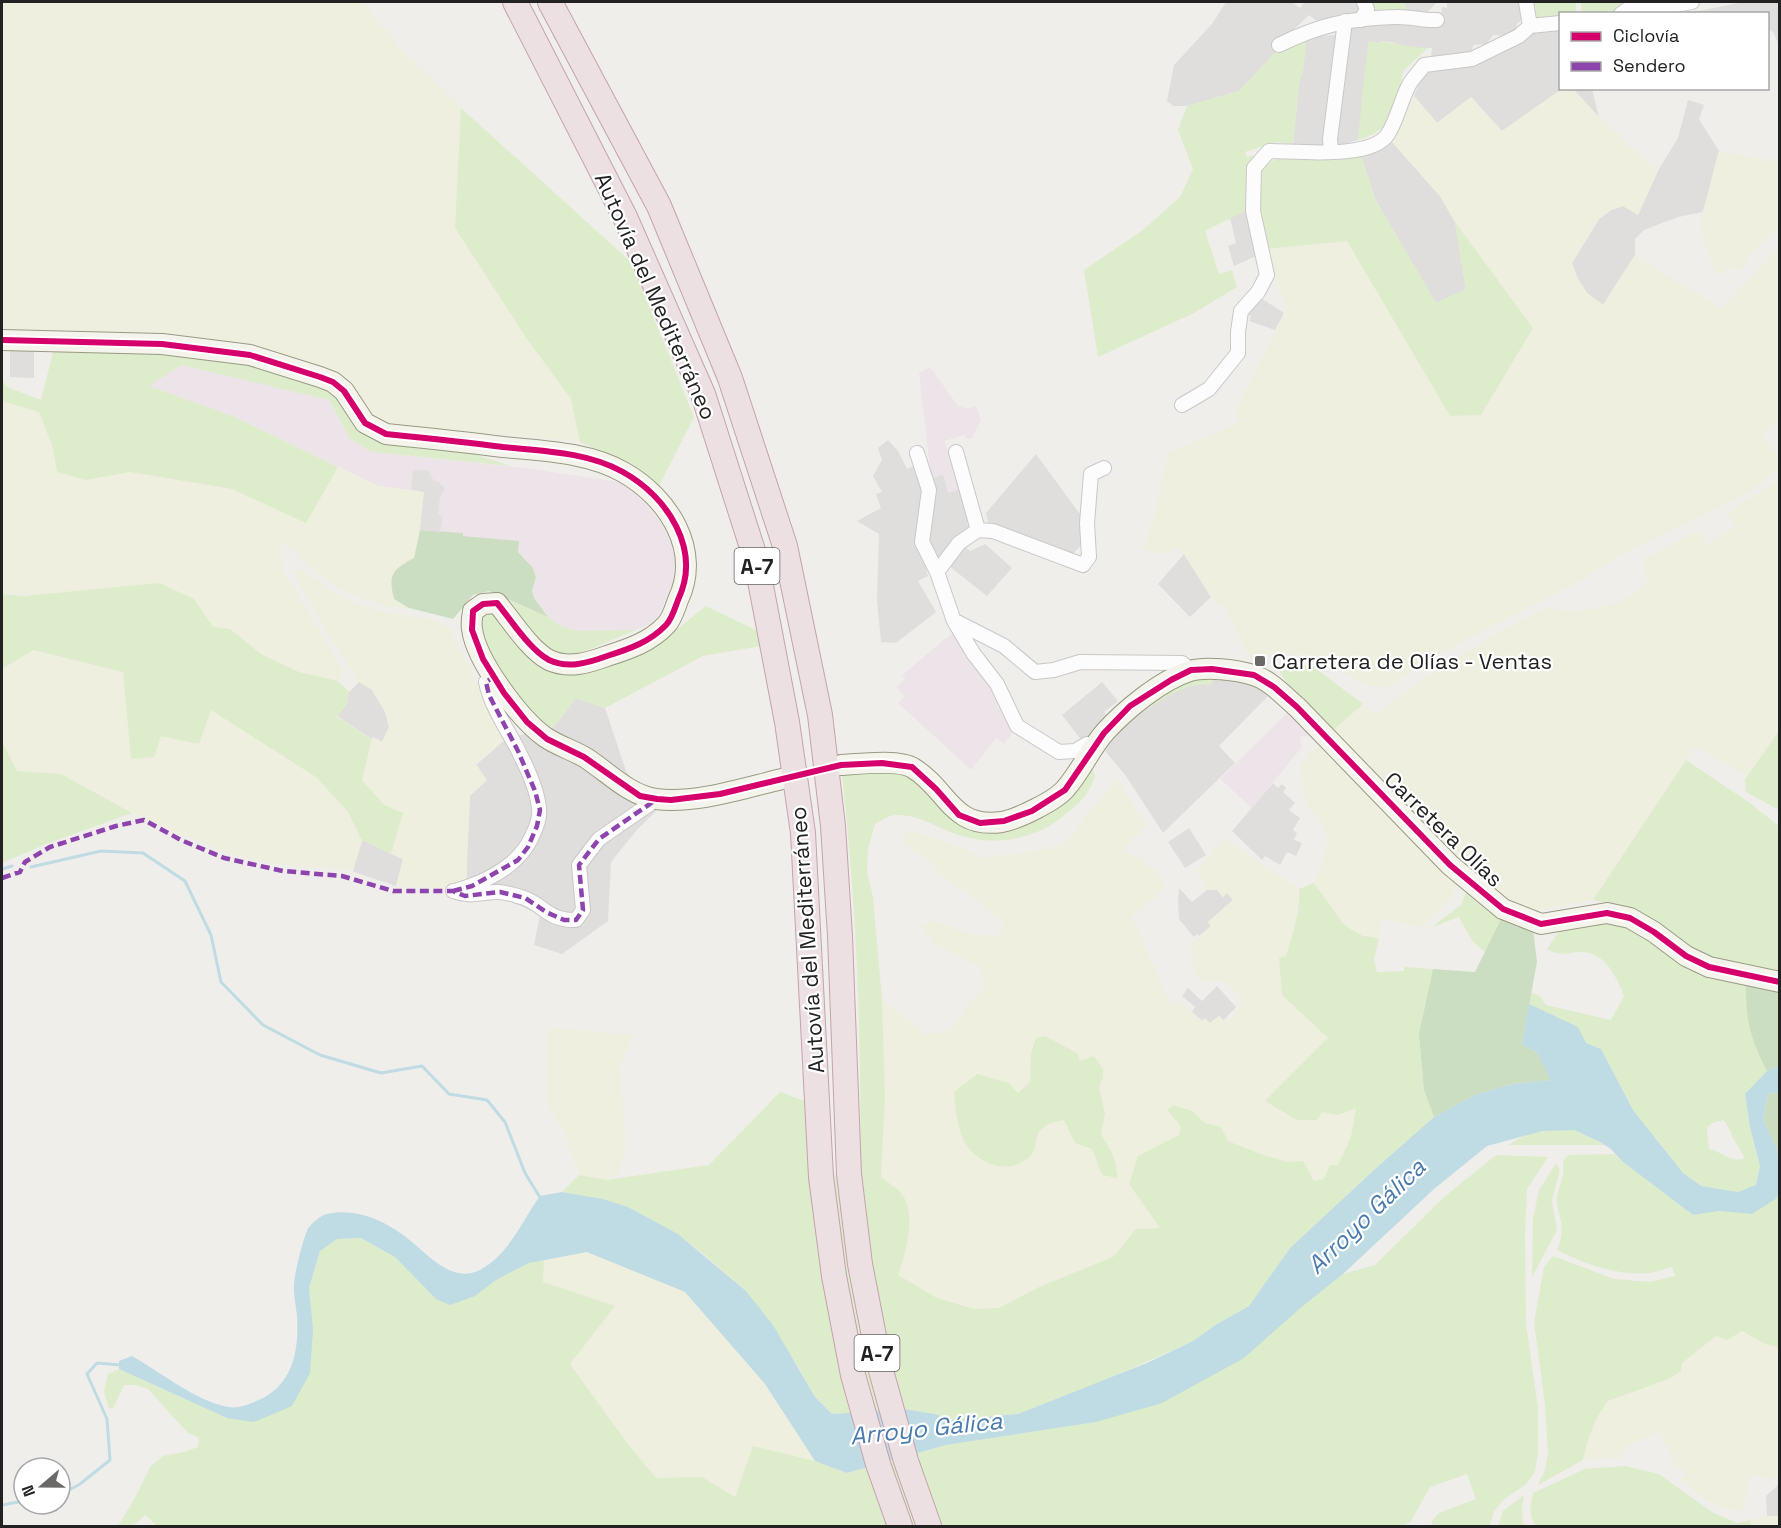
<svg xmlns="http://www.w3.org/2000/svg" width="1781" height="1528" font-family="'Space Grotesk',sans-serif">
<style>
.residential{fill:#dfdedc}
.industrial{fill:#ede4e9}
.farmland{fill:#efefdf;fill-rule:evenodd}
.grass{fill:#ddeccb;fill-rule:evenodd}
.forest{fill:#cbdec1}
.parking{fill:#e0dfde}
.water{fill:#bfdbe3}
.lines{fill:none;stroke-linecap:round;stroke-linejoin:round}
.stream{stroke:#bfdbe3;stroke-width:3}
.street-casing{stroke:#c9c8c7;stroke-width:16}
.secondary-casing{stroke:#999a82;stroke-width:22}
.highway-casing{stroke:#c5a2ac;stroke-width:26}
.street{stroke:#fdfcfc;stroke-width:14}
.secondary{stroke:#f4f4ed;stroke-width:20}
.highway{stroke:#ece0e2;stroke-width:24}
.quiet{stroke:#8e44ad;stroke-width:4.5;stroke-dasharray:9 4.5;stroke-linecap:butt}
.cycleway-casing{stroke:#fff;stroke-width:10}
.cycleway{stroke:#d6006c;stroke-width:6}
.poi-dot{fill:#6a6968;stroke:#fff;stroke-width:2}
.labels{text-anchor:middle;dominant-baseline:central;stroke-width:4.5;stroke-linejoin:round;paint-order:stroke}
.shield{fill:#fff;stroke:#646464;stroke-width:1.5}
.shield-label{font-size:21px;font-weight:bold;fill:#222}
.street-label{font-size:22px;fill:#222;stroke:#fff}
.poi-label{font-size:22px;fill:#222;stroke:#fff;text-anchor:start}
.water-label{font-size:24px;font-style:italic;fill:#4a7aab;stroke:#fff}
</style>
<rect width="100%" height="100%" fill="#f0eeeb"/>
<path class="residential" d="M1226 2H1292L1300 8 1305 2H1357L1362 6 1359 13 1321 24 1309 15 1285 38 1280 48 1239 91 1187 106H1173L1167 101 1174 65 1212 24Z
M1404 2H1437L1423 17 1408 14Z
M1447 2H1524V17L1517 24 1516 31 1505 36 1493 35 1487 44 1473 45 1472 54 1459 53 1458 55 1431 58 1432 48H1411L1391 42 1380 41V44L1369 41 1367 56 1409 63 1359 136 1358 140 1336 146 1349 23 1372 25V23L1440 22 1442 7 1447 8Z
M1744 2H1779V45L1773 32 1768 29V14L1689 13Z
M1560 29 1562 89 1502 131 1471 97 1437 123 1414 96 1421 79 1429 72 1449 68 1535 32Z
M1338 35 1323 148 1293 144 1300 77H1302L1307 36Z
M1573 89H1592L1599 117Z
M1688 100 1704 105 1699 119 1719 151 1703 212 1678 217 1644 230 1635 239V255L1603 305 1587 293 1577 277 1572 263 1599 219 1611 210 1623 206 1638 214 1658 171 1678 138Z
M1392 142 1440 196 1455 222 1466 290 1436 303 1376 201 1361 156Z
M1249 209 1256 256 1234 266 1228 246 1236 243 1230 218Z
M1261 298 1284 313 1275 330 1249 321 1251 316 1248 315 1250 311Z
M10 349H34V378L10 377Z
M888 440 898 451 907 469 915 465 925 488 921 548 928 576 918 581 936 612 896 643 881 642 877 600 879 534 857 521 881 508 876 494 882 492 873 476 882 460 878 448Z
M1036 454 1085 521V541L1071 556 988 522 986 513Z
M943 474 960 489 969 530 944 556 936 559 925 532 931 479Z
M985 544 1012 568 987 596 949 566 964 546 970 551Z
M1184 554 1211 597 1190 617 1158 584Z
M1210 678 1247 682 1272 692 1219 746 1235 763 1163 833 1126 776 1105 751 1112 738 1139 710 1141 713 1152 706 1150 701 1175 684Z
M359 682 372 689 385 712 389 727 382 742 373 737 372 739 337 716 347 704 349 692Z
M1102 682 1118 701 1104 712 1107 716 1094 729 1096 732 1083 742 1062 715Z
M576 698 605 708 626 771 658 809 636 831 611 862 608 921 562 954 534 945 540 915 505 899 466 902 467 849 470 796 476 765 507 738 553 728Z
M1273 783 1278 788 1282 784 1286 788 1283 792 1295 803 1289 810 1300 818 1293 830 1297 833 1294 840 1302 843 1296 856 1287 852 1280 865 1265 856 1262 860 1232 831Z
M1189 828 1206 855 1185 868 1168 842Z
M362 841H365L403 859 396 886 354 872 353 870Z
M1179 888 1192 902 1207 890H1217L1223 897 1227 893 1233 900 1208 922 1211 926 1199 936 1197 934 1194 937 1179 919 1178 902Z
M1217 986 1236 1007 1223 1021 1219 1016 1210 1023 1203 1021 1192 1012 1195 1007 1182 996 1188 988 1202 1001Z
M1779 1484V1516H1767L1766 1496Z"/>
<path class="industrial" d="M181 365 329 400 350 439 372 452 525 468 619 482 635 493 651 510 663 525 671 543 675 559 674 580 666 600 657 617 648 625 634 630 577 631 561 626 548 617 534 598 532 592 536 577 533 568 518 552 462 536V533L420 530 424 492 378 486 235 417 148 386Z
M930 367 958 406H963L965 409 976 406 981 420 972 438 967 439 965 435 944 441 956 470 960 489 948 493 943 474 931 479 919 373Z
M952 633 969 650 1003 698 996 705 1015 730 1004 744 996 738 971 770 898 703 905 697 896 687 905 679 902 675Z
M1290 710 1309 735 1300 737 1302 747 1252 808 1220 779Z"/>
<path class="farmland" d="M2 2H363L399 47 461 108 455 228 527 339 571 399 580 442 385 424 367 413 340 378 315 364 239 348 2 331Z
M1562 89H1573L1599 117 1658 171 1638 215 1623 206 1611 210 1599 219 1572 263 1577 277 1587 293 1603 305 1635 255 1722 309 1779 246V419L1762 435 1779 458V468L1753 490 1618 557 1583 579 1418 666 1389 687 1368 686 1312 656 1273 654 1250 658 1223 603 1219 606 1211 597 1179 546 1168 554 1143 550 1155 513 1168 453 1229 427 1239 420 1235 411 1287 309 1264 249 1347 241 1451 416 1481 415 1533 329 1455 222 1440 196 1392 142 1414 96 1437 123 1471 97 1502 131Z
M1719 151 1779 162 1780 226 1749 256 1743 270 1727 267 1726 273H1715L1701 229 1703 212Z
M2 401 39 412 53 448 57 472 85 480 130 472 232 489 305 522 338 467 378 486 424 492 420 530 414 558 396 568 394 599 409 608 388 607 351 594 330 583 310 567 292 548 282 543 281 553 283 570 344 671 338 681 299 672 261 654 230 629 213 627 194 599 2 594Z
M1779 480V731L1746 776 1695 746 1593 900 1533 911 1487 892 1331 732 1363 704 1377 714 1420 681 1499 632 1548 607 1563 611 1587 610 1621 601 1648 582 1643 560 1699 530 1708 544 1735 526 1726 513Z
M299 568 342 598 378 611 433 620 448 626 507 738 476 764 487 780 470 796 466 886 431 888 396 886 403 859 391 854 403 814 384 805 362 780 372 739 373 737 382 742 389 727 385 712 372 690 359 682 325 630 294 574Z
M33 650 123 672 131 759 155 749 161 736 211 709 316 777 348 812 362 841 353 870 284 865 231 855 132 813 61 774 17 771 2 741V669Z
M1323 740 1454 876 1456 886 1452 898 1423 927 1381 919 1379 938 1363 936 1345 926 1314 883 1327 849 1326 831 1305 802 1300 764Z
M1117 778 1146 826 1122 851 1136 856 1157 871 1166 888 1132 916 1168 999 1173 1006 1178 1000 1202 1021 1205 1018 1210 1023 1219 1016 1226 1022 1237 1012 1242 1002 1241 998 1224 981H1202L1192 969 1191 944 1211 926 1208 922 1233 900 1227 893 1223 897 1217 890H1207L1197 869 1224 839 1299 889 1300 900 1297 905 1294 930 1286 956 1328 1038 1322 1112 1338 1115 1356 1108 1351 1137 1338 1165H1330L1324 1179 1314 1181 1303 1162H1288L1263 1155 1227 1140 1221 1127 1205 1123 1192 1111 1181 1126 1179 1135 1173 1137 1146 1208 1152 1219 1161 1228 1136 1229 1113 1257 1039 1287 999 1308 974 1309 937 1298 898 1275 904 1258 881 1178 885 1097 882 999 926 1035 950 1029 984 987 981 968 935 944 919 925 935 921 968 933 1000 937 1003 922 979 901 934 871 936 867 901 840 912 831 957 846 982 858 1029 852 1063 845ZM1045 1036 1076 1053 1079 1061 1103 1078 1099 1087 1105 1114 1101 1134 1114 1157 1102 1175 1092 1149 1075 1143 1064 1119 1049 1122 1037 1134 1036 1144 996 1080 1009 1083 1018 1093 1030 1082 1031 1053 1036 1038Z
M547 1027 633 1035 620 1066 626 1145 620 1173 606 1180 579 1175 563 1129 547 1104Z
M587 1252 685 1292 765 1384 815 1461 753 1446 736 1497 702 1477 656 1478 627 1443 570 1364 543 1282 544 1260Z
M1741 1331 1763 1343 1779 1348V1474L1772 1479 1750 1474 1743 1511 1721 1507 1703 1499 1679 1479 1685 1476 1682 1468 1676 1470 1661 1432 1630 1444 1618 1458 1583 1460 1589 1436 1601 1409 1608 1401 1671 1378 1682 1363 1716 1336Z
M1767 1516H1779V1526H1751L1750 1520Z"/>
<path class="grass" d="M1372 2H1404L1408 14H1372Z
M1534 2H1576V13L1560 14V20L1532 24V13L1536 12Z
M1581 2H1640L1615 14 1581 13Z
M1307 36 1302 77 1300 78 1293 144 1276 142 1245 152 1247 157 1254 155 1248 169 1249 209 1205 231 1219 274 1232 270 1237 287 1194 313 1098 357 1084 270 1143 230 1180 197 1193 169 1178 130 1187 106 1239 91 1280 48Z
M1369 41 1379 43 1380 41C1397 43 1410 48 1428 48L1403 71 1397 103 1383 127 1374 134 1358 140 1365 67Z
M461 108 631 262 694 417 658 488 630 463 580 442 571 399 527 339 455 228Z
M1361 156 1376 201 1436 303 1466 289 1455 222 1533 328 1481 415 1450 416 1347 241 1264 249 1257 206 1260 168 1276 159 1292 157 1314 158Z
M54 348 152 351 228 358 330 388 368 437 465 451 511 466 372 452 350 439 329 400 181 365 149 386 235 417 338 467 306 523 232 489 130 472 86 480 57 472 53 448 39 412 2 401V380L7 387 41 400Z
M159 583 194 599 213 627 230 629 261 654 299 672 338 681 349 692 347 704 337 717 372 739 362 780 384 805 403 813 391 854 365 841H362L348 812 316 777 211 710 199 744 161 736 154 757 131 759 123 672 33 650 2 669V594L24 596Z
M506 599 548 617 561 626 577 631 634 630 648 625 576 655 549 651 524 629Z
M706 606 758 631 761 646 703 656 605 708 576 698 553 728 530 716 505 679 482 638 479 614 489 609 553 666 661 642Z
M1291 664 1311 665 1363 704 1331 732 1292 691 1278 669Z
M1210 678 1213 679 1211 685C1189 682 1171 694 1153 706L1150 701 1191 679Z
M1779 731 1780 810H1779L1746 792 1745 779Z
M2 741 17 771 61 774 132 813 46 844 2 863Z
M849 754 853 773 872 770 909 775 991 831 1092 767 1095 776C1089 796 1076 806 1061 818 1028 843 986 847 948 831 931 824 915 814 896 815 889 815 881 821 875 824L868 849 867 871 873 897 882 999 885 1097 881 1177C887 1182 894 1186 900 1192 918 1211 906 1252 898 1275L937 1298 974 1309 999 1308 1039 1287 1113 1257 1136 1229 1160 1228 1129 1184 1138 1156 1179 1135 1181 1126 1167 1110 1173 1105 1192 1111 1205 1123 1221 1127 1228 1141 1263 1155 1288 1162 1303 1161 1314 1181 1324 1179 1330 1165H1338L1351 1137 1356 1108 1338 1115 1322 1112 1317 1120H1297L1265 1101 1328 1038 1282 995 1279 958 1286 956C1292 937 1301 908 1299 889L1314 883 1345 926 1363 936 1379 938 1374 959 1377 972 1404 971V967L1433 969 1419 1034 1424 1090 1434 1117 1374 1170 1290 1248 1249 1306 1217 1324 1193 1341 1108 1379 1018 1414 952 1420 935 1414 904 1409 832 1414 815 1397 797 1365 746 1291 706 1256 678 1234 628 1207 603 1199 562 1192 579 1175 606 1180 709 1165 780 1092 805 1101 811 1177 860 1173C862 1034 856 894 840 756Z
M1686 760 1747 801 1779 826V973L1700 956 1675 935 1631 907 1593 900Z
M1467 890 1501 919 1485 952 1473 942 1459 917 1432 927 1461 905Z
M1611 920 1635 927 1661 944 1687 969 1703 977 1746 981C1745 1018 1751 1038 1767 1071L1745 1095 1750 1127 1760 1166 1756 1185 1738 1192 1701 1186 1683 1173 1633 1110 1601 1049 1586 1043 1529 1004 1531 993 1539 995 1546 1005 1611 1020 1624 996C1617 978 1606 954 1584 952 1569 951 1562 958 1547 949L1560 930ZM1724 1120 1732 1134 1731 1135 1745 1158C1732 1164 1721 1151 1709 1149L1707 1128 1712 1123Z
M1045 1036 1077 1053 1080 1061 1094 1056 1103 1069V1078L1099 1087 1105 1114 1101 1134 1114 1157 1118 1178 1102 1175 1092 1149 1075 1143 1064 1120C1024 1127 1045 1146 1027 1159 1006 1174 982 1165 967 1146 958 1134 955 1107 954 1092L977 1074 1009 1083 1018 1093 1030 1082 1031 1053 1036 1038Z
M1574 1130 1605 1145H1509C1528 1130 1550 1130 1574 1130Z
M1615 1154 1623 1162 1693 1215 1719 1211H1732L1777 1198 1779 1191V1348L1763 1343 1742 1331 1727 1340 1716 1336 1682 1363 1681 1371 1671 1378 1608 1401C1594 1418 1588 1439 1583 1460L1538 1485 1545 1470 1548 1453 1545 1405 1534 1322 1544 1267 1553 1256 1614 1279 1650 1282 1675 1276 1672 1267C1665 1269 1657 1272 1649 1273 1619 1276 1583 1264 1557 1250 1561 1241 1563 1232 1561 1222 1560 1214 1556 1207 1557 1198 1559 1185 1565 1176 1563 1161L1568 1155Z
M1496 1155 1548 1157 1527 1189 1525 1233 1526 1323 1538 1408V1452L1535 1472 1525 1485 1503 1500 1494 1511 1490 1526H1434L1431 1522 1439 1513 1476 1499 1467 1474 1430 1487 1411 1521 1404 1526H157L145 1515 133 1526H118L136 1496 150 1467 163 1456 184 1452 198 1447 199 1438 187 1432 148 1389 136 1385H124L113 1409 108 1407 104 1391 108 1374 119 1369 227 1418 292 1406 312 1328 309 1288 320 1251 337 1239 361 1238 395 1257 436 1299 474 1296 496 1280 529 1263 544 1260 543 1282 615 1306 570 1364 627 1443 656 1478 702 1477 735 1497 753 1446 815 1461 847 1473 946 1445 1096 1422 1298 1310 1343 1274 1375 1265 1443 1198Z
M1556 1163 1560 1170 1552 1200 1557 1230 1532 1277 1533 1218 1539 1190Z
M1625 1466 1659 1474 1712 1512 1737 1523 1750 1520 1751 1526H1537C1528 1517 1530 1505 1533 1493L1585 1469Z
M1524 1495 1522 1508 1523 1523 1527 1526H1498L1503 1511Z"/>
<path class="forest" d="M420 530 463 533V536L519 541 518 552 533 568 536 577 532 591 534 598 548 617 489 591 473 595 453 619 409 608 394 599C388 574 392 570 414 558Z
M1501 919 1517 927 1533 929 1537 962 1522 1044 1537 1053 1552 1080 1512 1084 1475 1095 1434 1117 1424 1090 1419 1034 1433 969 1475 972Z
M1746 981 1779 988V1066L1767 1071C1750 1038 1745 1018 1746 981Z
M1779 1092V1164L1776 1147 1763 1120 1768 1094Z"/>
<path class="parking" d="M413 470H428L434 481 438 482 445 488 440 497 438 513 442 518 440 532 420 530 424 492 411 490Z"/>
<path class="water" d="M1529 1004 1578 1027 1586 1043 1601 1049 1633 1110 1683 1173 1701 1186 1738 1192 1756 1185 1760 1166 1750 1127 1745 1094 1767 1071 1779 1066V1092L1768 1094 1763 1120 1776 1147 1779 1164V1191L1777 1198 1752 1214 1719 1211 1693 1215 1623 1162 1611 1149 1600 1142 1574 1130 1543 1131 1487 1146 1434 1189 1343 1274 1298 1310 1244 1358 1162 1403 1096 1422 946 1445 847 1473 815 1461 765 1384 685 1292 587 1252 529 1263 496 1280 475 1296 450 1305 436 1299 395 1257 361 1238 337 1239 320 1251 309 1288 313 1330 310 1373 292 1406 254 1422 227 1418 119 1369V1361L132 1356C160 1372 198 1402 228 1407 241 1409 252 1403 263 1398 294 1382 299 1348 297 1316 296 1305 293 1294 294 1284 295 1272 302 1242 307 1231 309 1225 321 1215 327 1214 355 1208 381 1219 403 1235 426 1251 453 1289 485 1267 511 1250 522 1221 540 1196L562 1192 603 1199 628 1207 678 1234 746 1291 773 1325 815 1397 832 1414 904 1409 935 1414 952 1420 1018 1414 1147 1363 1193 1341 1217 1324 1249 1306 1290 1248 1374 1170 1434 1117 1475 1095 1512 1084 1551 1080 1537 1053 1522 1044Z"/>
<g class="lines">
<path class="stream" d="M31 867 101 851 143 853 185 881 211 935 221 982 263 1025 320 1055 381 1073 422 1066 449 1094 487 1100 505 1122 525 1173 541 1199
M2 869 12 866
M60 1495 80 1484 110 1460 107 1419 87 1374 97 1363 121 1365
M2 1505 24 1501"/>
<g class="street-casing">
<path id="street" d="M1621 14 1632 6 1649 10 1692 2
M1361 20 1367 9 1364 2
M1530 26 1560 23
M1279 45C1319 25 1351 18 1395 17 1410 16 1422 21 1437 20
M1331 151 1330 139 1345 21
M1182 405 1209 389 1238 353V332L1241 311 1258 292 1267 275 1253 211 1254 168 1269 151C1296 151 1372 160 1388 134 1398 118 1401 99 1410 83 1414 77 1420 71 1424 65L1472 59 1519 36 1530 26 1526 2
M917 453 929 490 922 542 937 572 954 621 973 653 997 684 1017 726 1059 752 1075 751 1087 744 1094 748
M978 530 993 531 1083 565 1089 557 1087 523 1091 474 1104 468
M937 572 959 543 978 530 956 452
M955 621 1004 646 1035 672 1054 670 1080 662 1182 663 1191 670
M453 891C472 898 480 892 498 892 506 892 514 895 521 897 542 902 546 921 576 920L583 910 579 865 599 839 657 799
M455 891C486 882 520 866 533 834 537 826 540 817 539 808 537 788 526 766 517 748 506 727 491 706 486 682L494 677"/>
</g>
<g class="secondary-casing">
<path id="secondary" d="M2 340 162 344 250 355 320 377 333 382 344 391 365 423 386 434C425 438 464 442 503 447 543 451 588 452 623 472 668 497 702 550 678 600 675 608 672 619 666 625 650 642 629 649 607 656 588 663 568 669 549 660 530 650 511 620 497 603L483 604 473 611C472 617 471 624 472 629 476 661 520 719 545 737 558 746 573 750 586 758 609 773 629 795 656 799 696 804 744 788 782 779
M841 765C859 764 899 759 913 768 949 790 951 829 1002 822 1018 819 1057 800 1066 788 1081 771 1090 749 1105 732 1125 710 1161 680 1190 671 1205 666 1238 670 1253 675 1270 680 1284 696 1297 707L1450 865 1503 909 1541 924 1607 913 1630 918 1654 932 1686 956 1709 967 1780 982"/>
</g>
<g class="highway-casing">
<path id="highway" d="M515 2 625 217 703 394 756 560 787 722 803 833 821 1177 834 1276 853 1375 878 1464 900 1526
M550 2 659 206 730 378 785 546 820 715 833 826 840 936 849 1174 860 1264 880 1367 906 1461 929 1526"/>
</g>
<use href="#street" class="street"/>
<use href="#secondary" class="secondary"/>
<use href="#highway" class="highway"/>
<path class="quiet" d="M2 878 20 872 25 862 50 847 116 826 144 820 181 840 224 858 283 871 342 876 393 891H453L465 896 500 892 525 898 546 912 564 920H576L583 910 579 865 599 839 657 799
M453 891 472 886 518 860 528 847 537 826 540 810 535 791 518 751 489 695 486 682 494 677"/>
<g class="cycleway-casing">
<path id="cycleway" d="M2 340 162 344 250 355 320 377 333 382 344 391 365 423 386 434C425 438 464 442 503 447 543 451 588 452 623 472 668 497 702 550 678 600 675 608 672 619 666 625 650 642 629 649 607 656 588 663 568 669 549 660 530 650 511 620 497 603L483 604 473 611 472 630 483 659 504 693 527 722 547 739 584 757 640 796 657 799 671 800 720 794 841 765 882 763 912 767 936 789 959 815 980 823 1004 821 1032 811 1065 790 1104 733 1130 706 1171 680 1191 670 1212 669 1254 675 1274 687 1297 707 1450 865 1503 909 1541 924 1607 913 1630 918 1654 932 1686 956 1709 967 1780 982"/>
</g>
<use href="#cycleway" class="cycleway"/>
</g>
<rect class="poi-dot" x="1254" y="655" width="12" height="12" rx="3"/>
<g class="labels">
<g class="shield">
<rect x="734.5" y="548" width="45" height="36" rx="4.5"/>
<rect x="854.5" y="1335" width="45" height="36" rx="4.5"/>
</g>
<g class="shield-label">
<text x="757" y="566">A-7</text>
<text x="877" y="1353">A-7</text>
</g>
<g class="street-label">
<text transform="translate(656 296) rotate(66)">Autovía del Mediterráneo</text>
<text transform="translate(1444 829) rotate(44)">Carretera Olías</text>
<text transform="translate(807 940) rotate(-94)">Autovía del Mediterráneo</text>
</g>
<g class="poi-label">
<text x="1272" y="661">Carretera de Olías - Ventas</text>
</g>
<g class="water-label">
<text transform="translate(1366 1216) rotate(-44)">Arroyo Gálica</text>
<text transform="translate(926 1428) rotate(-6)">Arroyo Gálica</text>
</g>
</g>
<rect width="1781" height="1528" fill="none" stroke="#222222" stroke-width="6"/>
<rect x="1559" y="12" width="210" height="78" fill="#ffffff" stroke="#a7a7a7" stroke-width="1.5"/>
<rect x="1571" y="32" width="30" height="9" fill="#d6006c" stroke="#a7a7a7" stroke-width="1.5"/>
<text x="1613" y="42" font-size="18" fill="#222222">Ciclovía</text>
<rect x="1571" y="62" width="30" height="9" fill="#8e44ad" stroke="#a7a7a7" stroke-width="1.5"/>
<text x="1613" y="72" font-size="18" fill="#222222">Sendero</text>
<g transform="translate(42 1486) rotate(250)"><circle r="28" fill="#ffffff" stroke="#a7a7a7" stroke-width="1.5"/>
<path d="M0-4.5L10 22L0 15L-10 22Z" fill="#6a6968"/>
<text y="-9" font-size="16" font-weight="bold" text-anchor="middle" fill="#222222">N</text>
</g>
</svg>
